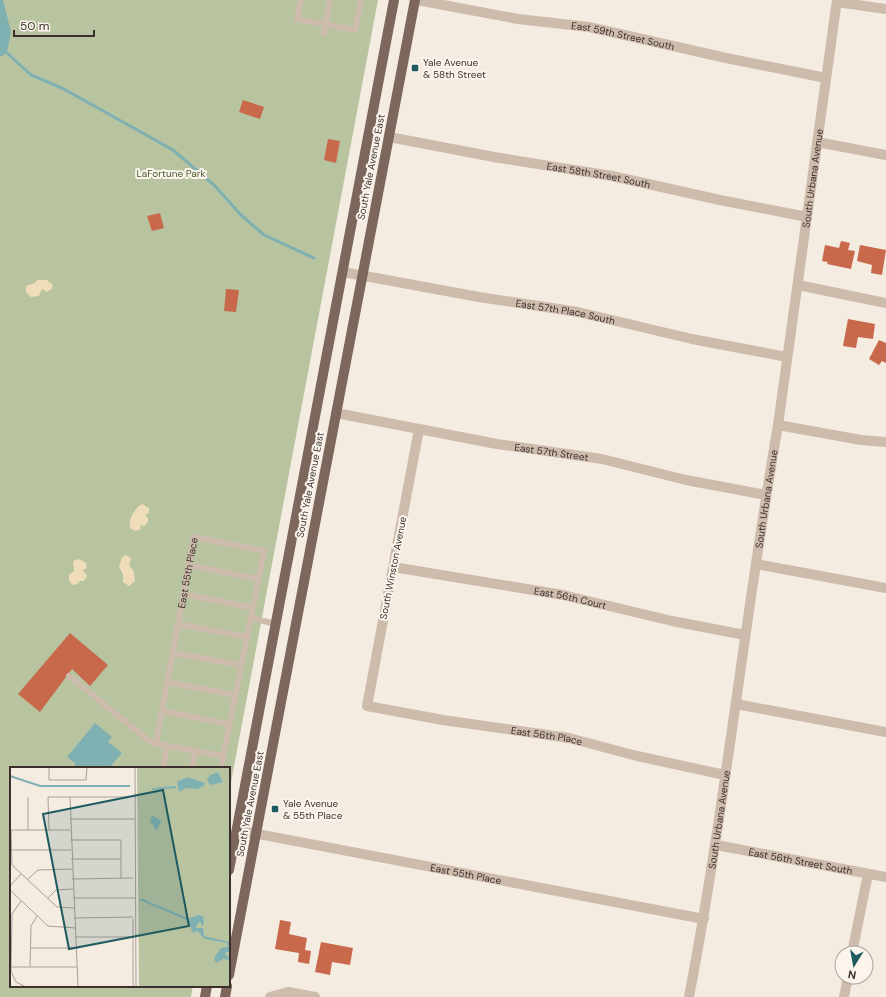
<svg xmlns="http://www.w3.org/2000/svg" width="886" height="997" font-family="'DM Sans',sans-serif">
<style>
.green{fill:#b8c4a0}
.sand{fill:#efdcb8}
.water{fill:#7fb0b2}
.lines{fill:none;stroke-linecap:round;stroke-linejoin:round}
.stream{stroke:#7fb0b2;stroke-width:3}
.building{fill:#c8694b}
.lane{stroke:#cdbbac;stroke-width:6}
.street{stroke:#cdbbac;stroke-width:10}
.primary{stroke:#7d675c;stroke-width:10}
.poi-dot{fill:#1f5a5e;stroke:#fbf5ee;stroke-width:1.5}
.labels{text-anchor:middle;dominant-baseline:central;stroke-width:4;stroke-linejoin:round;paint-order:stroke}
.street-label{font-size:10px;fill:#3b302b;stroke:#fbf5ee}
.poi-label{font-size:10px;fill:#3b302b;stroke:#fbf5ee;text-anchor:start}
.park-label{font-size:10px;fill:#4a5a2e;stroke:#fbf5ee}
.inset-river{fill:none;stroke:#7fb0b2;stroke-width:2}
.inset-road{fill:none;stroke:#aaa098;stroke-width:1}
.view{fill:#1f5a5e;fill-opacity:0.15;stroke:#1f5a5e;stroke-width:2}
.inset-edge{fill:none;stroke:#3b302b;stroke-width:2}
</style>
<rect width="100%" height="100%" fill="#f4ebe1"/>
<path class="green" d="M0 0H378L229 793V768H11V986H193L191 997H0Z"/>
<path class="sand" d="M37 280H47L53 285 52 289 47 292 42 289 39 296 31 297 26 292V286L35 283Z
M142 504 149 508V513L145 515 148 518V522L144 526 140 525 141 529 135 531 130 528C128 519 135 508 142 504Z
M126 555 131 558 129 565 134 572 135 581 129 586 123 582V574L119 567 122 557Z
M79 559 86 563 87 568 83 570 87 576 84 581H80L77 584 73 585 69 581V575L74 571 73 561Z"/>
<path class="water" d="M0 0H3L11 32 7 53 0 57Z
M95 723 112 737 108 742 122 753 109 768H73L76 764 67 757Z"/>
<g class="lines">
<path class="stream" d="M7 53 31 75 62 88 173 150 215 186 241 215 264 235 314 258"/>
</g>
<path class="building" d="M243 100 264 107 260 119 239 112Z
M328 139 340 141 336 163 324 160Z
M160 213 164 228 152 231 147 216Z
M841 241 850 243 848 250 855 251 851 269 827 264 828 262 822 261 825 245 839 248Z
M860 245 886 250 882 275 871 273 872 265 857 261Z
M226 289 239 290 236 312 224 311Z
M848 319 875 324 873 339 858 337 856 348 843 346Z
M879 340 886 343V363L882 361 879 365 869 359Z
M70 633 108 665 90 686 72 669 40 712 18 694Z
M280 920 291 922 289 934 307 938 305 950 311 951 309 964 298 962 299 953 275 949Z
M321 942 353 948 350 965 332 962 330 975 315 972Z"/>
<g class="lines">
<g class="lane">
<path d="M301 0 297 19 355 30 361 0"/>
<path d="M324 34 330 0"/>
<path d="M189 565 258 579"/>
<path d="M184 594 253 608"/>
<path d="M251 618 276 624"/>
<path d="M178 624 247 637"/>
<path d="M173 653 241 665"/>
<path d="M69 676 152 743 223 756"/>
<path d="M167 682 235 695"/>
<path d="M162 711 229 724"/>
<path id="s1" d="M156 743 194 537 264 551 221 768"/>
<path d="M163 768 167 746"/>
<path d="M192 768 195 751"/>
</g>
<g class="street">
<path id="s2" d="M417 0 518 19 589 27 726 58 826 78"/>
<path d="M837 2 886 9"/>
<path id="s3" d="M389 137 494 157 612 176 720 200 807 217"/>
<path d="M817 142 886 155"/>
<path id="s4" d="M343 272 479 297 578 312 692 339 787 357"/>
<path d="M798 285 886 303"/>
<path id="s5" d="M336 413 497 444 602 459 686 480 766 495"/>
<path d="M778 425 861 440 886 442"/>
<path id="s6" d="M419 429 367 706 443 720 569 738 637 756 725 775"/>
<path d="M756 564 886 588"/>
<path id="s7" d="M393 567 563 595 672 621 745 635"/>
<path d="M736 704 886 732"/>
<path id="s8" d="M237 830 704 919"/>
<path id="s9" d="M716 845 886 877"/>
<path d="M852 953 868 874"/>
<path d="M270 997 288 992 315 997"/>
<path id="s10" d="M689 997C725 808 745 615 778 425L837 0"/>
<path d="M844 997 848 977"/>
</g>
<path class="primary" d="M229 870 394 0
M229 975 415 0
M205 997 207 986
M225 997 227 986"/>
</g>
<g class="poi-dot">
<rect x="411" y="64" width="8" height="8" rx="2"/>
<rect x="271" y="805" width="8" height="8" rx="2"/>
</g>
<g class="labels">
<g class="street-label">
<text stroke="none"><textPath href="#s2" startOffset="209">East 59th Street South</textPath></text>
<text transform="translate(371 167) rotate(-79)">South Yale Avenue East</text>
<text stroke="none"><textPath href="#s3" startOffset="213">East 58th Street South</textPath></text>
<text stroke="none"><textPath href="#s10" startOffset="828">South Urbana Avenue</textPath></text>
<text stroke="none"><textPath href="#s4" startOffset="226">East 57th Place South</textPath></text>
<text stroke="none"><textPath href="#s5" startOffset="219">East 57th Street</textPath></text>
<text transform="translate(310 485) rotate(-79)">South Yale Avenue East</text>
<text stroke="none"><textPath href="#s10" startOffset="504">South Urbana Avenue</textPath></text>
<text transform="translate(393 568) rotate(-79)">South Winston Avenue</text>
<text stroke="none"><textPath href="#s1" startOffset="173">East 55th Place</textPath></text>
<text stroke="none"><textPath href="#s7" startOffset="180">East 56th Court</textPath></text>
<text stroke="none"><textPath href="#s6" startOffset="464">East 56th Place</textPath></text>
<text transform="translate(250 804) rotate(-79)">South Yale Avenue East</text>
<text stroke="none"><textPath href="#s10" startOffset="180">South Urbana Avenue</textPath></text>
<text stroke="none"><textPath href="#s9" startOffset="86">East 56th Street South</textPath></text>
<text stroke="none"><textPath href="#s8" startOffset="233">East 55th Place</textPath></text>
</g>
<g class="poi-label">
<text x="423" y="62">Yale Avenue<tspan x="423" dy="12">&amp; 58th Street</tspan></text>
<text x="283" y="803">Yale Avenue<tspan x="283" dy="12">&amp; 55th Place</tspan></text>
</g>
<g class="park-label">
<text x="171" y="173">LaFortune Park</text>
</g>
</g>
<g transform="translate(10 767)">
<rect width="220" height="220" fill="#f4ebe1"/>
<path d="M127 0H220V220H129Z" fill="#b8c4a0"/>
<path d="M208 5 213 15 200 18 197 12 200 8ZM177 10 195 16 194 19 187 22 176 21 169 25 167 15ZM142 48 151 54 147 63 143 60 144 57 140 56ZM188 148 193 149 194 157 191 159V155L188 156 186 161H193L194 169 219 175 220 185H216L215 188 220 190V193L213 192 206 196 204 191 211 181 218 180 217 176 195 172 187 164 183 166 177 152Z" fill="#7fb0b2"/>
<path class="inset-river" d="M0 9 30 19H120M142 22 166 20M130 132 177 152"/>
<path class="inset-road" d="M39 0V13H76L77 0M125 0 126 220M60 30 68 220M60 52H125M0 63H60M1 63 2 98 47 140 64 141M18 63V30M39 63 38 30H117M60 73H111V111M1 83H61M61 92H111M18 112 28 103 62 102M62 112 123 111M0 119 11 107M0 123 38 159 65 161M38 131 46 123 63 122M63 131H126M11 134 2 147 1 204 6 215 16 220M64 151 123 150M65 170H123M21 181H66M1 200H67M20 200 21 159 27 149M123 220V152"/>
<path class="view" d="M153 23 179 159 59 182 33 47Z"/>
<rect width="220" height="220" class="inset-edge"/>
</g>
<g transform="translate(854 965) rotate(191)"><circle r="19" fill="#fbf5ee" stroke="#aea6a0"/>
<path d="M0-3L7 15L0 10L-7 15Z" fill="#1f5a5e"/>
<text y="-6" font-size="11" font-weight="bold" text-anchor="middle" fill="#3b302b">N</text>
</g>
<path d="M14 30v6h80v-6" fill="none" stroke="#3b302b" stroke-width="2"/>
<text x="20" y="30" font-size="12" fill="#3b302b" stroke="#fbf5ee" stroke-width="3" paint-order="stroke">50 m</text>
</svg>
